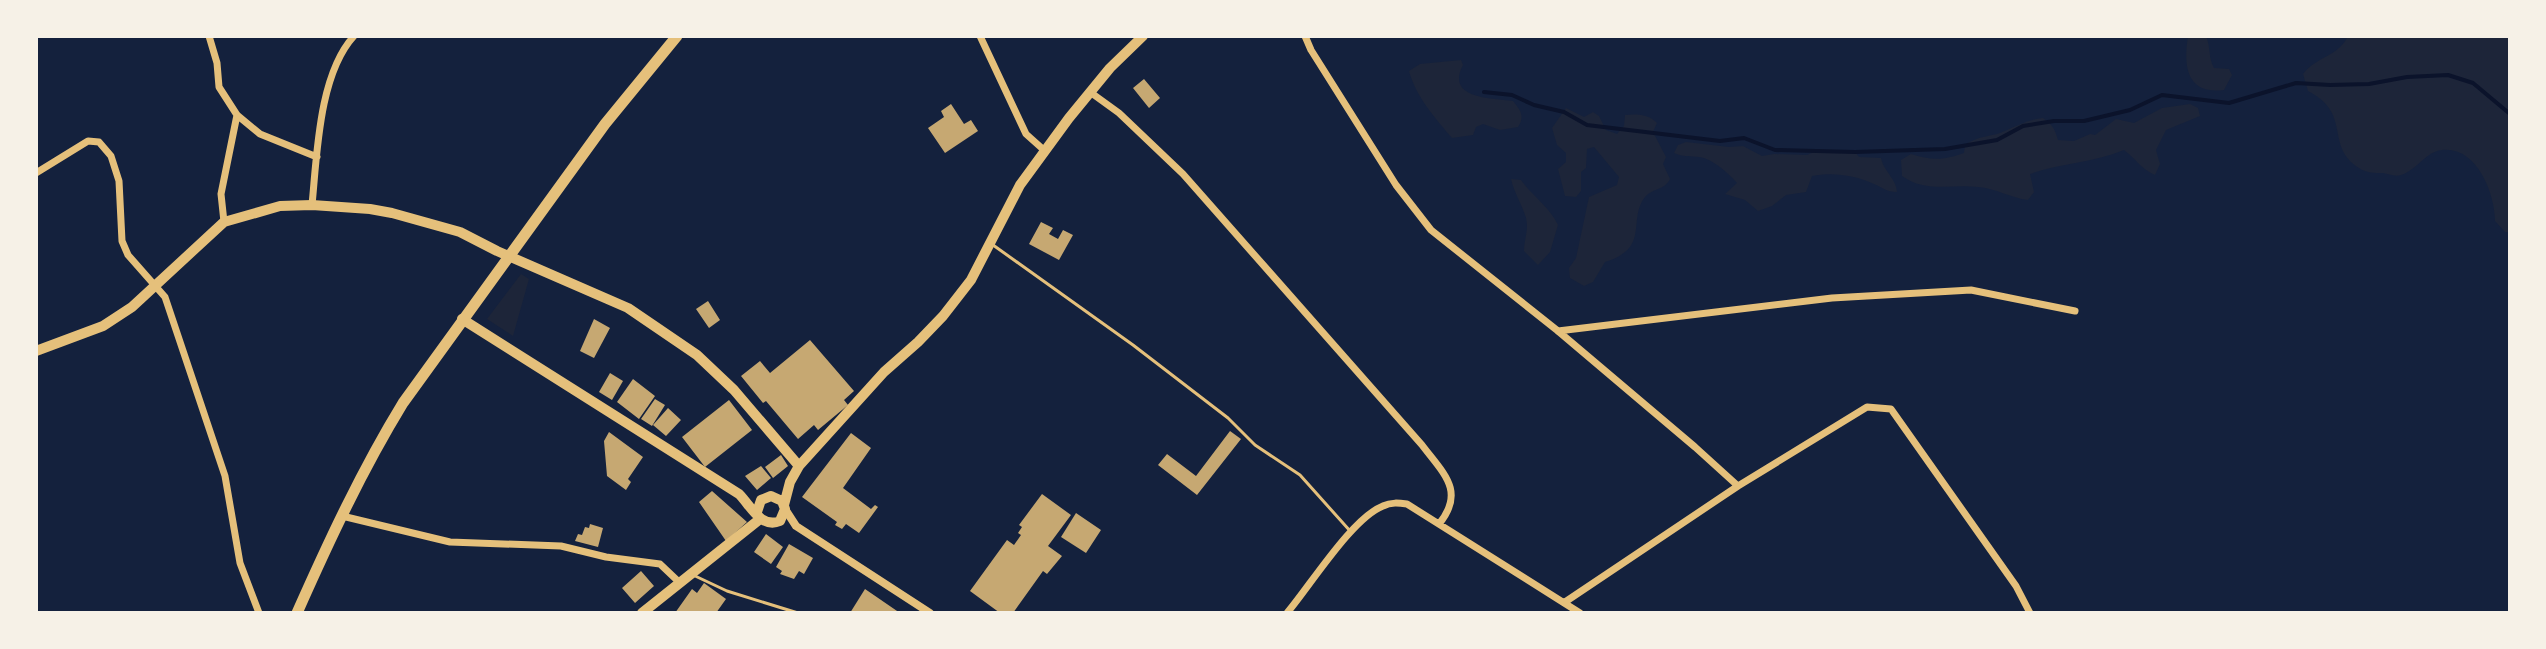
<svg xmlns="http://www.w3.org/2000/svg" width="2546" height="649" font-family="'Times New Roman',serif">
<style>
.green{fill:#1d2539}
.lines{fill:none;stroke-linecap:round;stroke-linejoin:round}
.stream{stroke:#0b132b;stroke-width:4}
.building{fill:#c6a872}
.service{stroke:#e5c07b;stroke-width:3}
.minor{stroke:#e5c07b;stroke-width:7}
.tertiary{stroke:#e5c07b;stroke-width:8}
.secondary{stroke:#e5c07b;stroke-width:10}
.primary{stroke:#e5c07b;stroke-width:11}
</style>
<rect width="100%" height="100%" fill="#14213d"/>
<path class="green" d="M2188 36H2206C2211 48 2208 57 2214 68L2229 69 2232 75 2224 90C2187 95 2183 67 2188 36Z
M2348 36H2510V232H2505L2495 221C2495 194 2477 146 2442 150 2425 152 2417 170 2401 175 2395 177 2388 174 2383 173 2374 173 2367 173 2359 168 2324 146 2353 114 2308 91L2303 74C2317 56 2338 57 2348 36Z
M1461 60 1463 65C1445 99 1492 98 1513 101 1521 111 1525 116 1518 127L1500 130 1483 124 1476 127 1473 135 1452 138C1435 118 1416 97 1409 71L1420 64Z
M2190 104 2198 108 2200 116 2166 130 2156 150 2160 164 2155 175C2142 170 2135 158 2124 150 2093 163 2061 163 2030 174L2034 192 2028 200C2011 198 1995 188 1978 187 1951 184 1925 193 1902 176L1901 160 1911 154C1932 161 1944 160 1964 153L1965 145C1981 134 1991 138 2007 130 2019 125 2030 119 2043 118 2052 124 2055 129 2058 140L2074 141 2090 134 2095 135 2116 119 2134 123 2162 108Z
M1566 108 1584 117 1593 112 1599 116 1606 130 1617 134 1624 126 1625 115C1636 114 1649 114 1657 123L1653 132 1666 157 1663 164 1670 179C1665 190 1653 188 1645 197 1627 220 1651 248 1605 262L1593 282 1584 286 1570 278 1569 268 1576 258 1589 197 1617 185 1619 177 1594 147 1587 149 1586 168 1581 172V191L1576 197 1565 196 1558 169 1566 162V153L1557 145 1552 128Z
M1686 142 1729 147 1743 146 1762 156 1774 154 1807 155 1816 151 1855 152 1859 157 1881 158C1884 172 1896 178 1897 192 1886 192 1884 188 1874 184 1854 175 1833 172 1812 176L1806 192 1786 195 1772 206 1758 211 1745 200 1725 194 1737 183C1727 172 1714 160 1700 157 1690 156 1683 157 1674 153L1678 145Z
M1511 179 1521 180C1533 197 1549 206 1558 225L1550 252 1538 265 1524 251C1524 239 1529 230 1526 218 1522 204 1514 193 1511 179Z
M521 274 529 279 513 336 487 319Z"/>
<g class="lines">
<path class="stream" d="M1484 92 1512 95 1534 105 1564 112 1587 125 1720 141 1744 138 1775 150 1855 152 1945 149 1997 140 2023 126 2054 121H2084L2130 110 2162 95 2229 103 2296 83 2330 85 2369 84 2407 77 2448 75 2473 83 2510 114"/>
</g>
<path class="building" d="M1144 79 1160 98 1149 108 1133 88Z
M951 104 964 124 971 120 978 131 945 153 928 128 944 117 941 111Z
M1041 222 1053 228 1049 234 1058 239 1063 230 1073 235 1059 260 1029 244Z
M708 301 720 320 709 328 696 309Z
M594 319 610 328 594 358 580 351Z
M810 340 854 391 844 400 848 405 818 430 814 425 798 439 766 401 763 403 741 376 760 361 770 373Z
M610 373 623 381 612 400 599 392Z
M633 379 655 396 639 419 617 402Z
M655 399 665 405 652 426 641 419Z
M729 400 752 430 705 467 682 437Z
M668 408 681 420 666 436 653 425Z
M1230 431 1241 439 1197 495 1158 465 1167 454 1196 476Z
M609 432 643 457 628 479 631 482 626 490 607 476 604 441Z
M851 433 871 448 843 488 871 509 875 505 878 507 859 533 846 524 842 529 835 525 837 522 802 497Z
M781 455 788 466 773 478 765 467Z
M761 466 771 478 757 490 745 476Z
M712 491 747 522 726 541 699 502Z
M1042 494 1071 515 1048 546 1062 556 1047 574 1043 571 1013 613H1000L970 591 1007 540 1014 545 1021 535 1018 533 1022 527 1019 525Z
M1076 513 1101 530 1086 553 1061 537Z
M590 524 603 528 598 547 575 541 578 534 582 535 585 527 589 528Z
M766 534 783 547 771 564 754 552Z
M789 544 813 558 804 574 799 571 794 579 780 574 782 571 776 567Z
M641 571 654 586 635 603 622 588Z
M704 583 726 599 716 613H675L692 589 697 593Z
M865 589 900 613H850Z"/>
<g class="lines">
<path class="service" d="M993 245 1133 345 1228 418 1255 445 1300 475 1351 532
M693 575 727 591 798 613"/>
<path class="minor" d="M209 36 217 63 219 87 237 115 260 134 317 157
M980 36 1026 134 1045 151
M1305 36 1311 50 1396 185 1431 230 1558 331 1695 447 1738 486
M1090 92 1119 113 1183 174 1422 445C1443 473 1466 491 1439 524
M36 173 88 141 99 142 111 156 119 181 122 241 128 255 165 297 225 476 240 563 259 613
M312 205C317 154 319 74 354 36
M224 222 221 194 237 115
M1558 331 1832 298 1971 290 2075 311
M342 516 450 542 561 546 606 557 660 564 680 583
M1565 602 1738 486 1867 407 1891 409 2016 586 2030 613
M1287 613C1310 586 1352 518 1383 506 1391 502 1399 503 1407 504L1580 613"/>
<path class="tertiary" d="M785 509 796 526 930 613"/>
<path class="secondary" d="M462 319 739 494C751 506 761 529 780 521L785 509 782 501 771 496 761 500 757 512
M36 351 103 326 132 307 224 222 280 206 312 205 370 209 392 213 460 232 497 251 628 308 697 355 734 390 799 466
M784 505 790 482 799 466 884 372 918 342 943 316 971 280 1020 185 1069 118 1110 68 1143 36
M642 613 760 519"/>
<path class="primary" d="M297 613C329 541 362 470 403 403L605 124 677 36"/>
</g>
<rect width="2546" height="649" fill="none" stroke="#f6f1e7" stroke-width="76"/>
</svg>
